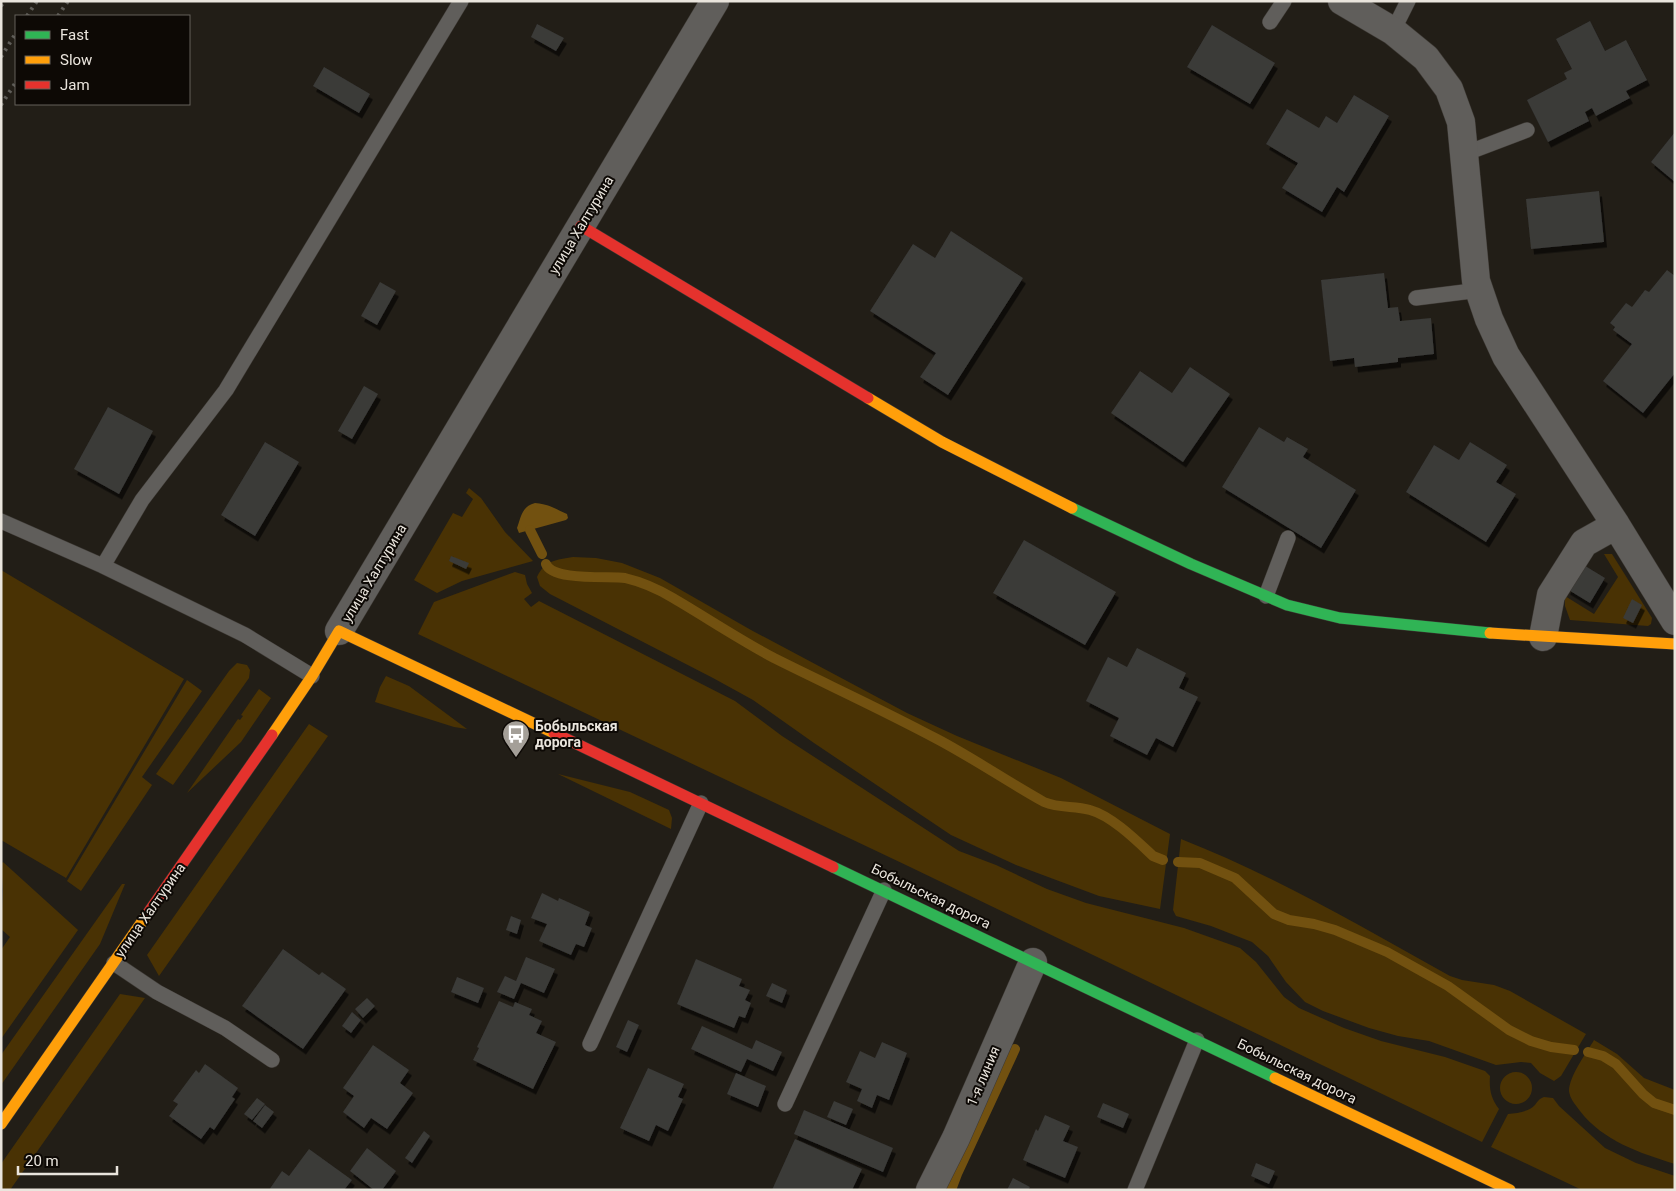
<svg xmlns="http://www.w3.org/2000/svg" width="1676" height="1191" font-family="Roboto,sans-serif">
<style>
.green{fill:#493204}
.water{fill:#725110}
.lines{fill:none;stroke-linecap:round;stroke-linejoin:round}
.stream{stroke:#725110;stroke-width:10}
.building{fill:#3a3a38;filter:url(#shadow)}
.lane-casing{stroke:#3d3934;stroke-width:16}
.street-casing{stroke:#3d3934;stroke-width:29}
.fast-casing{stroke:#3d3934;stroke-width:12}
.slow-casing{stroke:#3d3934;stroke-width:12}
.jam-casing{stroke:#3d3934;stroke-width:12}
.lane{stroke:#605e5b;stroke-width:15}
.street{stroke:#605e5b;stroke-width:28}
.fast{stroke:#30b455;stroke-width:11}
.slow{stroke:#ff9f0a;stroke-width:11}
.jam{stroke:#e5322d;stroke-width:11}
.rail{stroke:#5f5d58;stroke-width:4;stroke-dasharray:2.5 5;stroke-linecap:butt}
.labels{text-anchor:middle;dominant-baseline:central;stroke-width:4;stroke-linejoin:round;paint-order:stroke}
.street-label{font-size:14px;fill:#eae5dd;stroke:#0d0905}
.poi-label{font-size:14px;font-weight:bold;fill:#eae5dd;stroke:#0d0905;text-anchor:start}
</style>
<defs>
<filter id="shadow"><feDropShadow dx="3" dy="5.5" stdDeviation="0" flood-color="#0009"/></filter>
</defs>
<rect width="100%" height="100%" fill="#221e17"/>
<path class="green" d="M469 488 481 498 505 532 533 561 462 581 437 593 414 580 453 513 462 517 473 499 466 493Z
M1604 554H1612L1652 618 1651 624 1648 626 1570 620 1565 606V596L1594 614 1618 577Z
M573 557 596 558 622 563 660 578 751 630 907 713 957 736 1061 778 1170 834 1160 909 1099 896 1016 865 951 835 814 743 753 700 713 678 550 594 540 586 537 577C545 560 556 560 573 557Z
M1 570 184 679 66 878 1 840Z
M515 572 525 575 527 584 532 593 524 599 531 607 539 601 735 701 782 736 959 851 996 865 1047 889 1086 903 1184 928 1240 948 1256 962 1284 997 1299 1008 1344 1028 1381 1041 1445 1057 1485 1071 1490 1076C1489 1089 1491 1099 1499 1109L1482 1142 908 866 418 634 434 602Z
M237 663 247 665 250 670 249 678 173 785 156 774 229 671Z
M386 676 409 686 467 729 454 727 375 702 380 687Z
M187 680 202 691 142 777 152 785 81 891 67 881Z
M259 689 271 698 241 742 187 793 238 719 240 720 243 716 241 715Z
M309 724 328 736 159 976 147 955Z
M558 774 630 792 669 810 672 818 671 829Z
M1181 839C1275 876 1362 927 1450 976L1462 980 1494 985 1510 991 1586 1034 1561 1076 1554 1081 1540 1073 1531 1063 1521 1062 1496 1065 1429 1041 1398 1036 1369 1028 1323 1011 1305 1002 1286 982 1268 956 1252 942 1211 926 1176 916 1173 910Z
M3 862 78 930 1 1039V950L10 937 1 929 3 891 1 864Z
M122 884H125L100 944 1 1085V1055Z
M120 994 145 998 10 1190H1V1164Z
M1594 1040 1617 1054 1644 1078 1675 1090V1164C1640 1153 1603 1141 1580 1111 1575 1104 1570 1099 1569 1091 1569 1076 1587 1052 1594 1040Z
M1500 1088a16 16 0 1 1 32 0a16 16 0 1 1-32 0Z
M1544 1097 1553 1098 1559 1106 1605 1148 1636 1163 1675 1176V1190H1582L1491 1147 1508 1114C1518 1113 1528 1112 1535 1105 1538 1101 1539 1099 1544 1097Z"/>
<path class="water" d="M535 503C552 505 553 508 567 514L568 518 566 520 519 533 517 528C521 517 522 506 535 503Z"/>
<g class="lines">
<path class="stream" d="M530 530 542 554
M546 564C552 581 609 576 625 578 642 582 658 589 673 598 707 618 740 640 774 658 828 685 883 710 937 739 973 758 1008 782 1044 802 1061 809 1074 805 1090 810 1112 816 1137 841 1153 856L1163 860
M1178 862 1200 863 1235 878 1274 914 1289 920 1314 924 1335 930 1387 952 1448 986 1509 1030 1531 1041 1551 1047 1574 1050
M1588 1052 1603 1056 1616 1064 1643 1094 1654 1103 1675 1110
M951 1190 957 1174 1015 1049"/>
</g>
<path class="building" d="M1590 21 1605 51 1626 40 1647 80 1626 91 1630 98 1596 116 1592 108 1585 112 1589 121 1548 142 1527 100 1567 79 1564 73 1572 69 1556 39Z
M537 24 564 38 556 51 531 37Z
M1212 25 1275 63 1250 104 1187 67Z
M324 67 370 94 359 113 313 86Z
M1354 95 1389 116 1344 192 1337 187 1322 212 1282 188 1298 163 1266 144 1287 109 1319 128 1326 116 1337 123Z
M1675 132V182L1651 162Z
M1599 191 1604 242 1531 249 1526 199Z
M951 231 1023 278 948 395 920 377 936 353 870 311 913 244 935 258Z
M1667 270 1675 276V373L1643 413 1603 381 1632 344 1613 330 1615 327 1610 323 1626 303 1632 307 1645 290 1649 292Z
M1384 273 1388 308 1398 307 1400 321 1431 318 1434 354 1398 358V362L1355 367 1354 358 1330 361 1321 280Z
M380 282 396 291 377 325 361 316Z
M1190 367 1230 394 1183 462 1111 413 1140 371 1172 393Z
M364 386 378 394 352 439 338 431Z
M108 407 153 431 119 494 74 469Z
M1259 427 1284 442 1287 437 1308 449 1303 457 1356 490 1321 548 1222 487Z
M265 442 299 462 255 536 221 515Z
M1470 442 1507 465 1496 482 1516 494 1486 542 1406 492 1434 445 1459 460Z
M1024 540 1116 592 1085 645 993 593Z
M451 556 469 563 466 569 449 561Z
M1582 564 1605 578 1590 603 1567 589Z
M1632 599 1642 605 1633 623 1623 618Z
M1137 648 1186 673 1179 688 1198 697 1173 747 1156 738 1147 755 1110 736 1119 718 1086 701 1108 657 1127 667Z
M542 893 558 901 559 898 590 912 585 925 592 928 584 947 576 944 571 955 539 941 547 924 531 918Z
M511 916 521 920 517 934 506 930Z
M283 949 319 975 322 972 346 989 303 1049 242 1006Z
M526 957 555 969 544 993 521 983 514 999 497 992 505 976 516 981Z
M696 959 742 979 739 986 750 990 745 1000 751 1003 745 1018 739 1016 734 1028 677 1004Z
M457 977 484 988 478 1003 451 992Z
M772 983 787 990 782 1003 766 996Z
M367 998 375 1006 363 1018 355 1009Z
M499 1001 513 1007 515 1002 532 1009 529 1015 542 1021 536 1033 556 1042 533 1089 473 1060 479 1048 477 1047Z
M352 1012 361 1020 351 1033 342 1026Z
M628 1020 639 1025 627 1052 616 1047Z
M702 1026 752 1049 756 1040 782 1052 773 1071 747 1059 741 1072 691 1049Z
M882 1042 907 1053 889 1100 877 1095 872 1108 857 1101 862 1089 846 1082 860 1051 875 1058Z
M373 1045 409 1070 400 1083 413 1093 387 1129 371 1118 364 1128 343 1112 354 1096 343 1088Z
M205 1064 238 1088 232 1097 235 1099 214 1130 210 1127 201 1139 169 1116 178 1104 173 1101 196 1070 199 1073Z
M648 1068 684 1084 678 1097 683 1099 668 1131 656 1125 649 1141 620 1128Z
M736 1073 766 1086 758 1107 727 1094Z
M257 1098 265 1104 252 1120 244 1114Z
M834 1101 853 1109 846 1125 827 1117Z
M1103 1103 1129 1114 1123 1128 1097 1117Z
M265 1105 274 1112 262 1128 253 1121Z
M804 1110 893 1148 883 1172 794 1134Z
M1045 1115 1070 1126 1063 1141 1078 1147 1065 1178 1023 1160 1036 1129 1038 1131Z
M424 1131 430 1136 412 1163 405 1158Z
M795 1139 862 1169 852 1190H772Z
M367 1148 396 1171 382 1190H374L350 1171Z
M309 1149 352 1180 344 1190H269L282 1171 289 1176Z
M1256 1163 1275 1171 1269 1184 1251 1176Z
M1013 1178 1030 1187 1028 1190H1007Z"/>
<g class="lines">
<g class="lane-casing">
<path id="lane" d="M1270 22 1284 1
M1393 31 1408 1
M1464 154 1527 130
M1416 298 1480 290
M1 521 103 566 245 635 312 676
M103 566 142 500 226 390 461 1
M1266 596 1288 538
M114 963 157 992 225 1028 272 1060
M590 1044 701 803
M785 1104 884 890
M1135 1190 1197 1040"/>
</g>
<g class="street-casing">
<path id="street" d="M1342 1 1393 31 1426 58 1449 89 1461 122 1476 281 1489 319 1506 356 1616 525 1675 621
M339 631 715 1
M1543 637 1551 595 1584 543 1616 525
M930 1190 956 1138 1033 962"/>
</g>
<g class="fast-casing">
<path id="fast" d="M1072 508 1191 564 1287 605 1340 618 1490 633
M833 867 1275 1078"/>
</g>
<g class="slow-casing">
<path id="slow" d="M868 398 942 442 1072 508
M1490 633 1675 644
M272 735 312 676 339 631 554 733
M1275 1078 1510 1190
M1 1124 146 916"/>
</g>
<g class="jam-casing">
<path id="jam" d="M581 226 868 398
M554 733 833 867
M146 916 272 735"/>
</g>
<use href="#lane" class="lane"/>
<use href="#street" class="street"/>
<use href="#fast" class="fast"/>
<use href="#slow" class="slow"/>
<use href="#jam" class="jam"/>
<path class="rail" d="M1 6 4 1
M27 16 37 1
M58 16 68 1
M1 57 16 33
M1 105 16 82"/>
</g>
<defs>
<g id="bus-pin" transform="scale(1.4375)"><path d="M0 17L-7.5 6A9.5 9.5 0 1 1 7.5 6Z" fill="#a49f98" stroke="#0d0905"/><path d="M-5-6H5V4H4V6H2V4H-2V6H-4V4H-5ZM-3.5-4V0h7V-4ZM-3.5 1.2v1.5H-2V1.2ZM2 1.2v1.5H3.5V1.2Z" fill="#fff"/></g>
</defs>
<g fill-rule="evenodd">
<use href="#bus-pin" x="516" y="734"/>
</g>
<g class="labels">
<g class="street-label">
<text transform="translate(581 225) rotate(-59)">улица Халтурина</text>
<text transform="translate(374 573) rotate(-59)">улица Халтурина</text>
<text transform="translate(931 896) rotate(26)">Бобыльская дорога</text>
<text transform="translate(150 910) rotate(-55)">улица Халтурина</text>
<text transform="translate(1297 1071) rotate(26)">Бобыльская дорога</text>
<text transform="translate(983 1076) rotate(-67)">1-я линия</text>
</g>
<g class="poi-label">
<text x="535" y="726">Бобыльская<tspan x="535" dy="16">дорога</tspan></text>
</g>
</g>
<rect width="1676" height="1191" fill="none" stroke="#eae5dd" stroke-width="5"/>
<rect x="15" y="15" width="175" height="90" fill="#0d0905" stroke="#65615b"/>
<rect x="25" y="31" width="25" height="8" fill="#30b455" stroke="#65615b"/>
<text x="60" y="40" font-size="15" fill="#eae5dd">Fast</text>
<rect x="25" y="56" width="25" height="8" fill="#ff9f0a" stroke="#65615b"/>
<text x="60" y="65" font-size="15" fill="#eae5dd">Slow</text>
<rect x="25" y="81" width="25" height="8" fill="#e5322d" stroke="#65615b"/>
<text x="60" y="90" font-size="15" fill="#eae5dd">Jam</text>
<path d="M18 1166v8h99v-8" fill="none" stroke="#eae5dd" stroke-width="2.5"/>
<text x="25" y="1166" font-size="15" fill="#eae5dd" stroke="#0d0905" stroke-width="4" paint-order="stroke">20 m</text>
</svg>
